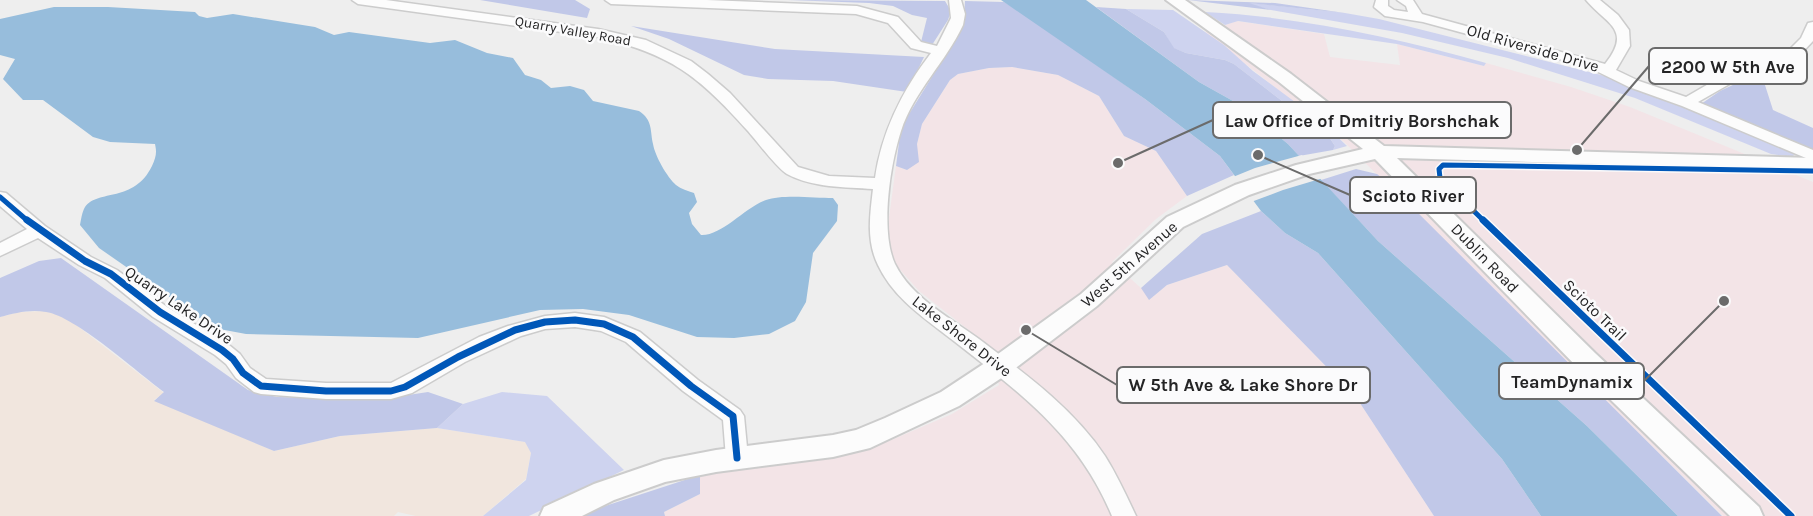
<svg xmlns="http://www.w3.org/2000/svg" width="1813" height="516" font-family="Karla,sans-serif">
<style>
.commercial{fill:#f3e4e7}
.industrial{fill:#f1e6de}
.green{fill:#ced3ef}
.forest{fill:#c1c8e8}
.water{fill:#97bddc}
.pier{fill:#eee}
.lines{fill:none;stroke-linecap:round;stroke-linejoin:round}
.minor-casing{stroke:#ccc;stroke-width:3}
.major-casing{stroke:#ccc;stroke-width:4}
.minor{fill:#fcfcfc;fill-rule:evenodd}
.major{fill:#fcfcfc;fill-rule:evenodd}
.cycleway-far1-casing{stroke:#fbfbfc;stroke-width:8}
.cycleway-casing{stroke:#fbfbfc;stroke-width:10}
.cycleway-far1{stroke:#0057b8;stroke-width:5}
.cycleway{stroke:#0057b8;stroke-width:7}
.labels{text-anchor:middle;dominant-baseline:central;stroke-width:5;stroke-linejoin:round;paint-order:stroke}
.far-street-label{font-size:14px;fill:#242425;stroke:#fbfbfc}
.street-label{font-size:16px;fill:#242425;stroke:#fbfbfc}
.leader{fill:none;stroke:#6b6b6b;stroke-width:2}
.callout-dot{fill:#6b6b6b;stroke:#fbfbfc;stroke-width:2}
.callout{fill:#fbfbfc;stroke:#6b6b6b;stroke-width:2}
.callout-label{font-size:18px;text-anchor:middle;font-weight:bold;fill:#242425}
</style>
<rect width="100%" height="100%" fill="#eee"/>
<path class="commercial" d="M1237 21 1324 34 1330 57 1400 65 1397 44 1484 66 1486 63 1571 87 1630 107 1813 182V516H1723L1344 142 1205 32Z
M1012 67 1058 75 1099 96 1124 136 1156 151 1187 196 1156 219 1112 262 1141 288 1150 299 1167 285 1227 265 1356 397 1434 516H665L664 512 700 494V475L841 454 889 441 952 414 999 385 989 346 919 291 895 264 887 232 896 166 907 170 917 155V144L922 124 950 80 958 74 989 68Z"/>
<path class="industrial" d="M45 311 66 317 164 393 154 400 274 451 340 436 437 428 526 442 531 453 526 479 483 516H416L398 512 394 516H0V317L19 312Z"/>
<path class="green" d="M1242 2 1345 13 1379 19 1609 77 1632 89 1709 117 1794 154 1793 157 1771 154 1635 98 1508 58 1402 33 1271 10Z
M1126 9 1173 10 1224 45 1253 71 1322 122 1347 146 1333 150 1335 146 1329 137 1234 64 1225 60 1186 53 1173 48 1164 32Z
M1205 12C1301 17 1394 37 1486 63L1484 66 1397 44 1238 21 1225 25Z
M502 392 547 396 624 470 529 516H483L526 480 531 453 525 442 437 428 463 404Z"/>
<path class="forest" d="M480 0H575L590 9 587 18Z
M788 0 945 1 951 11 948 20 932 45 921 42 927 18 912 15 893 6 869 3Z
M1188 0 1275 3 1345 13 1249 3 1271 10Z
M965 1 1004 2 1030 18 1145 99 1220 156 1234 175 1187 196 1156 151 1124 136 1099 96 1058 75 1012 67 989 68 958 74 950 80 922 124 917 144 919 162 907 170 896 166 901 127 959 33 964 17Z
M1096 7 1126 9 1164 32 1174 48 1186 53 1225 60 1234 64 1329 137 1335 146 1333 150 1299 156 1288 144 1242 106 1199 82Z
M631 26 775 49 924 57 907 92 833 81 768 79 744 75 669 39Z
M1752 76 1764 82 1773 110 1813 128V150L1701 104 1720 91Z
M1356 169 1377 174 1386 181 1722 516H1678L1587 426 1378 241 1321 180Z
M1261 211 1285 233 1318 253 1502 459 1541 516H1434L1356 397 1227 265 1167 285 1149 300 1141 288 1202 234Z
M61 258 248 390 277 397 382 399 428 392 463 404 437 428 340 436 274 451 154 401 164 392C137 372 75 316 46 312 30 309 15 313 0 317V278L39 261Z
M700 475V494L664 512 665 516H585L599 508Z"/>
<path class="water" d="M1001 0H1086L1199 82 1242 106 1288 144 1378 241 1587 426 1678 516H1541L1502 459 1318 253 1285 233 1261 211 1220 156 1145 99Z
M54 7H108L195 12 199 16 207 18 233 14 315 27 334 35 349 32 430 43 455 40 487 53 513 58 525 75 541 80 551 88 570 86 584 90 593 101 639 111C653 120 650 131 653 144 655 156 667 177 676 185 681 189 688 191 694 193L697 202 689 213 692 224 701 235C722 236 744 208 766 200 782 194 815 198 833 198L838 205 837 221 813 253 806 302 795 321 769 334 734 338 697 337 629 315 583 309 540 310 418 338 246 334 214 328 99 248 80 225C81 220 82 212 85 207 98 189 134 203 152 166 156 157 157 153 155 144L110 142 93 137 43 100H23L3 79 15 59 0 55V19Z"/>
<path class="pier" d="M1302 155 1323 178 1283 190 1251 202 1233 177 1255 168Z"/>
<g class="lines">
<g class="minor-casing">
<path id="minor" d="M352 0H386L598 29 646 40 691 61 708 74 730 93 798 167 829 176 875 178C882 131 902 91 931 53L911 48 888 23 856 14 611 4 605 0H707L857 6 898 17 921 42 937 46 951 18 949 0H961L965 14 963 25C946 62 914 91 901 131 890 165 880 231 895 264 911 297 950 318 979 339 1024 373 1073 408 1105 456 1117 475 1126 495 1136 516H1112C1079 437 1024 396 959 345 929 321 895 301 878 265 866 241 870 214 873 189 845 187 813 188 787 174 777 168 756 140 747 130 698 75 670 54 598 37L358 4Z
M1376 0H1388V6L1394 10 1408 12 1406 6 1397 0H1413L1422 14 1605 64C1633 29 1606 24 1586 0H1600L1618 15 1629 30 1630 46 1616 70 1639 81 1686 97 1724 75 1786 53 1801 38 1808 23 1813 22V41L1796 59 1740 78 1698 102 1813 150V161L1682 106 1629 87 1588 67 1423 22 1385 16 1374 7Z
M0 192 6 193 45 226 91 257 117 270 167 307 229 345 240 354 250 368 266 379 326 383H391L479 337 508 326 545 316 575 313 604 317 640 332 698 380 740 410 744 416 748 458 745 464 737 467 729 464 726 458 723 420 683 391 626 342 601 331 575 327 545 329 521 336 465 362 412 393 391 399H326L261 394 254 392 236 378 226 364 215 355 153 317 105 278 79 265 38 238 0 256V243L27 229 0 206Z"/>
</g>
<g class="major-casing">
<path id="major" d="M1166 0H1185L1291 74 1384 146 1813 158V170L1397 158 1595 353 1759 507 1763 516H1730L1577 367 1375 159 1309 174 1249 195 1183 227 1097 306 1009 373 959 406 870 448 833 457 716 472 665 482 614 500 582 516H540L544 507 594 484 664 460 716 450 833 435 856 430 885 418 941 392 991 359 1081 294 1167 217 1235 185 1296 165 1363 149 1279 82Z"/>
</g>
<use href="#minor" class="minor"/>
<use href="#major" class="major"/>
<g class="cycleway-far1-casing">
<path id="cycleway-far1" d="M0 197 29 222
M1485 222 1440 178 1439 169 1443 165 1813 171"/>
</g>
<g class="cycleway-casing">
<path id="cycleway" d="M27 220 85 261 111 274 160 312 222 350 233 359 243 373 261 386 326 391H391L405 387 458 357 515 330 545 322 575 320 604 324 633 337 691 386 733 416 737 458
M1483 220 1791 516"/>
</g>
<use href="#cycleway-far1" class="cycleway-far1"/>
<use href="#cycleway" class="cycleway"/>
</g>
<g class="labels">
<g class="far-street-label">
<text transform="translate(573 31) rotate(10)">Quarry Valley Road</text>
</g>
<g class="street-label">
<text transform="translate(1533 48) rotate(16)">Old Riverside Drive</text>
<text transform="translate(1485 258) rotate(46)">Dublin Road</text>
<text transform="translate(1129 264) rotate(-41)">West 5th Avenue</text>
<text transform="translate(179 305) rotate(34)">Quarry Lake Drive</text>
<text transform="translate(1595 310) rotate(44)">Scioto Trail</text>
<text transform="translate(962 336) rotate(38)">Lake Shore Drive</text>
</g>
</g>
<path class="leader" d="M1577 150L1649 66M1118 163L1213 120M1258 155L1350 195M1724 301L1644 381M1026 330L1117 385"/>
<g class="callout-dot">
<circle cx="1577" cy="150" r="6"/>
<circle cx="1118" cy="163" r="6"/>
<circle cx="1258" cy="155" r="6"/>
<circle cx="1724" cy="301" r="6"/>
<circle cx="1026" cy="330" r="6"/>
</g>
<g class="callout">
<rect x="1649" y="48" width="158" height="36" rx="6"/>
<rect x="1213" y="102" width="298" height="36" rx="6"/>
<rect x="1350" y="177" width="126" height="36" rx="6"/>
<rect x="1499" y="363" width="145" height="36" rx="6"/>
<rect x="1117" y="367" width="253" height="36" rx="6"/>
</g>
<g class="callout-label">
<text x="1728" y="73">2200 W 5th Ave</text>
<text x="1362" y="127">Law Office of Dmitriy Borshchak</text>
<text x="1413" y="202">Scioto River</text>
<text x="1572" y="388">TeamDynamix</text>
<text x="1243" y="391">W 5th Ave &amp; Lake Shore Dr</text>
</g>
</svg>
